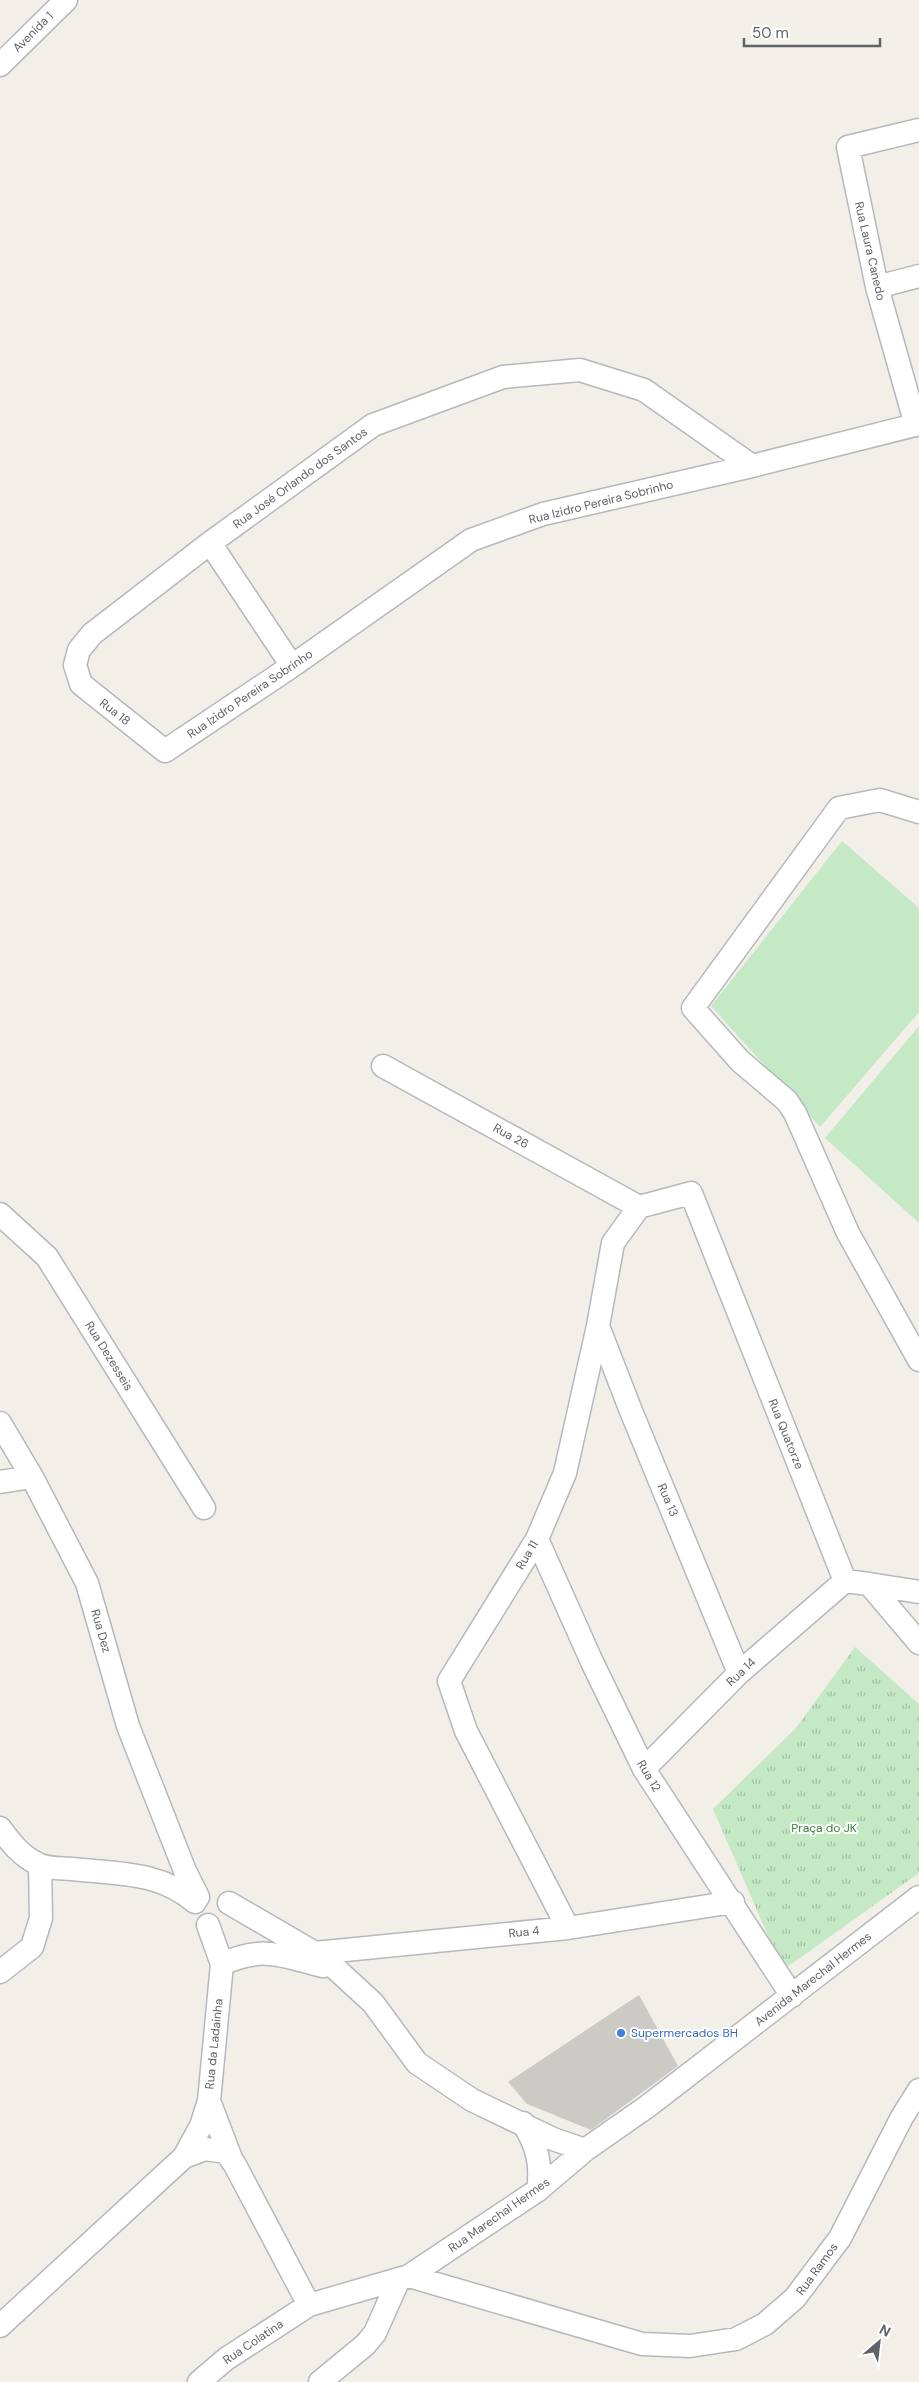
<svg xmlns="http://www.w3.org/2000/svg" width="919" height="2382" font-family="'DM Sans',sans-serif">
<style>
.grass{fill:url(#grass-tufts)}
.pitch{fill:#c5e8c5}
.building{fill:#cccac5}
.lines{fill:none;stroke-linecap:round;stroke-linejoin:round}
.minor-casing{stroke:#b5b8bc;stroke-width:25}
.minor{stroke:#fff;stroke-width:22}
.shop-dot{fill:#3f7fe0;stroke:#fff;stroke-width:2}
.labels{text-anchor:middle;dominant-baseline:central;stroke-width:4;stroke-linejoin:round;paint-order:stroke}
.street-label{font-size:12px;fill:#5f6368;stroke:#fff}
.park-label{font-size:12px;fill:#348238;stroke:#fff}
.shop-label{font-size:12px;fill:#366cbe;stroke:#fff;text-anchor:start}
</style>
<defs>
<pattern id="grass-tufts" width="24" height="20" patternUnits="userSpaceOnUse" patternTransform="scale(1.25)"><rect width="24" height="20" fill="#c5e8c5"/><path d="M3 7l-1-3M5 7V3M7 7l1-3M15 17l-1-3M17 17v-4M19 17l1-3" fill="none" stroke="#a3c0a4"/></pattern>
</defs>
<rect width="100%" height="100%" fill="#f1efe8"/>
<path class="grass" d="M855 1647 919 1704V1873L783 1970 713 1809 796 1728Z"/>
<path class="pitch" d="M842 841 919 908V1012L820 1127 711 1006Z
M919 1026V1223L825 1138Z"/>
<path class="building" d="M639 1995 678 2066 591 2130 527 2104 508 2082Z"/>
<g class="lines">
<g class="minor-casing">
<path id="minor" d="M0 65 66 0
M877 287 919 276
M916 425 877 287 848 147 919 130
M752 466 644 390 580 370 503 377 373 425 210 543 92 634 79 650 75 665 81 684 165 751 292 666 471 540 543 514 752 466 919 424
M210 543 292 666
M919 812 880 800 839 808 693 1008 740 1061 787 1101 795 1113 848 1233 919 1360
M383 1066 639 1207
M0 1214 47 1257 204 1508
M598 1326 631 1411 739 1673
M0 1423 32 1477 87 1583 128 1726 185 1871 198 1897
M0 1482 32 1477
M537 1539 592 1662 644 1769 792 1996
M869 1584 919 1592
M644 1769 739 1673 845 1581
M0 1828C11 1843 21 1856 38 1864 47 1869 62 1868 72 1869 117 1874 159 1871 195 1902
M229 1903 315 1953 336 1969 373 2003 417 2063 472 2100 553 2139 585 2150
M208 1925 222 1964 209 2101 232 2161
M568 1928 466 1731 449 1681 537 1539 565 1473 598 1326 613 1243 639 1207 691 1193 845 1581 869 1584 919 1643
M315 1953 568 1928 733 1902
M222 1964C264 1945 282 1956 323 1966
M0 1972 32 1947 41 1918 40 1865
M523 2123C537 2145 542 2165 538 2190
M184 2157 201 2126 209 2101
M409 2276 642 2344 690 2346 736 2339 765 2324 795 2298 840 2238 902 2117 919 2090
M0 2326 184 2157 205 2149 226 2152 235 2165 309 2305
M199 2382 226 2359 309 2305 409 2276 538 2190 585 2150 648 2106 919 1897
M320 2382 365 2345 375 2333 399 2279"/>
</g>
<use href="#minor" class="minor"/>
</g>
<circle class="shop-dot" cx="621" cy="2033" r="5"/>
<g class="labels">
<g class="street-label">
<text transform="translate(33 32) rotate(-45)">Avenida 1</text>
<text transform="translate(870 251) rotate(77)">Rua Laura Canedo</text>
<text transform="translate(300 478) rotate(-36)">Rua José Orlando dos Santos</text>
<text transform="translate(601 502) rotate(-14)">Rua Izidro Pereira Sobrinho</text>
<text transform="translate(250 694) rotate(-34)">Rua Izidro Pereira Sobrinho</text>
<text transform="translate(115 712) rotate(38)">Rua 18</text>
<text transform="translate(511 1136) rotate(29)">Rua 26</text>
<text transform="translate(109 1356) rotate(58)">Rua Dezesseis</text>
<text transform="translate(786 1434) rotate(68)">Rua Quatorze</text>
<text transform="translate(668 1500) rotate(67)">Rua 13</text>
<text transform="translate(527 1555) rotate(-59)">Rua 11</text>
<text transform="translate(101 1631) rotate(74)">Rua Dez</text>
<text transform="translate(741 1672) rotate(-43)">Rua 14</text>
<text transform="translate(649 1776) rotate(59)">Rua 12</text>
<text transform="translate(524 1932) rotate(-6)">Rua 4</text>
<text transform="translate(813 1979) rotate(-38)">Avenida Marechal Hermes</text>
<text transform="translate(214 2044) rotate(-84)">Rua da Ladainha</text>
<text transform="translate(499 2215) rotate(-35)">Rua Marechal Hermes</text>
<text transform="translate(817 2269) rotate(-54)">Rua Ramos</text>
<text transform="translate(253 2342) rotate(-34)">Rua Colatina</text>
</g>
<g class="park-label">
<text x="824" y="1828">Praça do JK</text>
</g>
<g class="shop-label">
<text x="631" y="2033">Supermercados BH</text>
</g>
</g>
<g transform="translate(879 2342) rotate(28)" stroke="#ffffff" stroke-width="4" paint-order="stroke">
<path d="M0-4L9 19L0 12L-9 19Z" fill="#5f6368"/>
<text y="-8" font-size="14" font-weight="bold" text-anchor="middle" fill="#5f6368">N</text>
</g>
<path d="M744 38v8h136v-8" fill="none" stroke="#5f6368" stroke-width="2.5"/>
<text x="752" y="38" font-size="15" fill="#5f6368" stroke="#ffffff" stroke-width="4" paint-order="stroke">50 m</text>
</svg>
